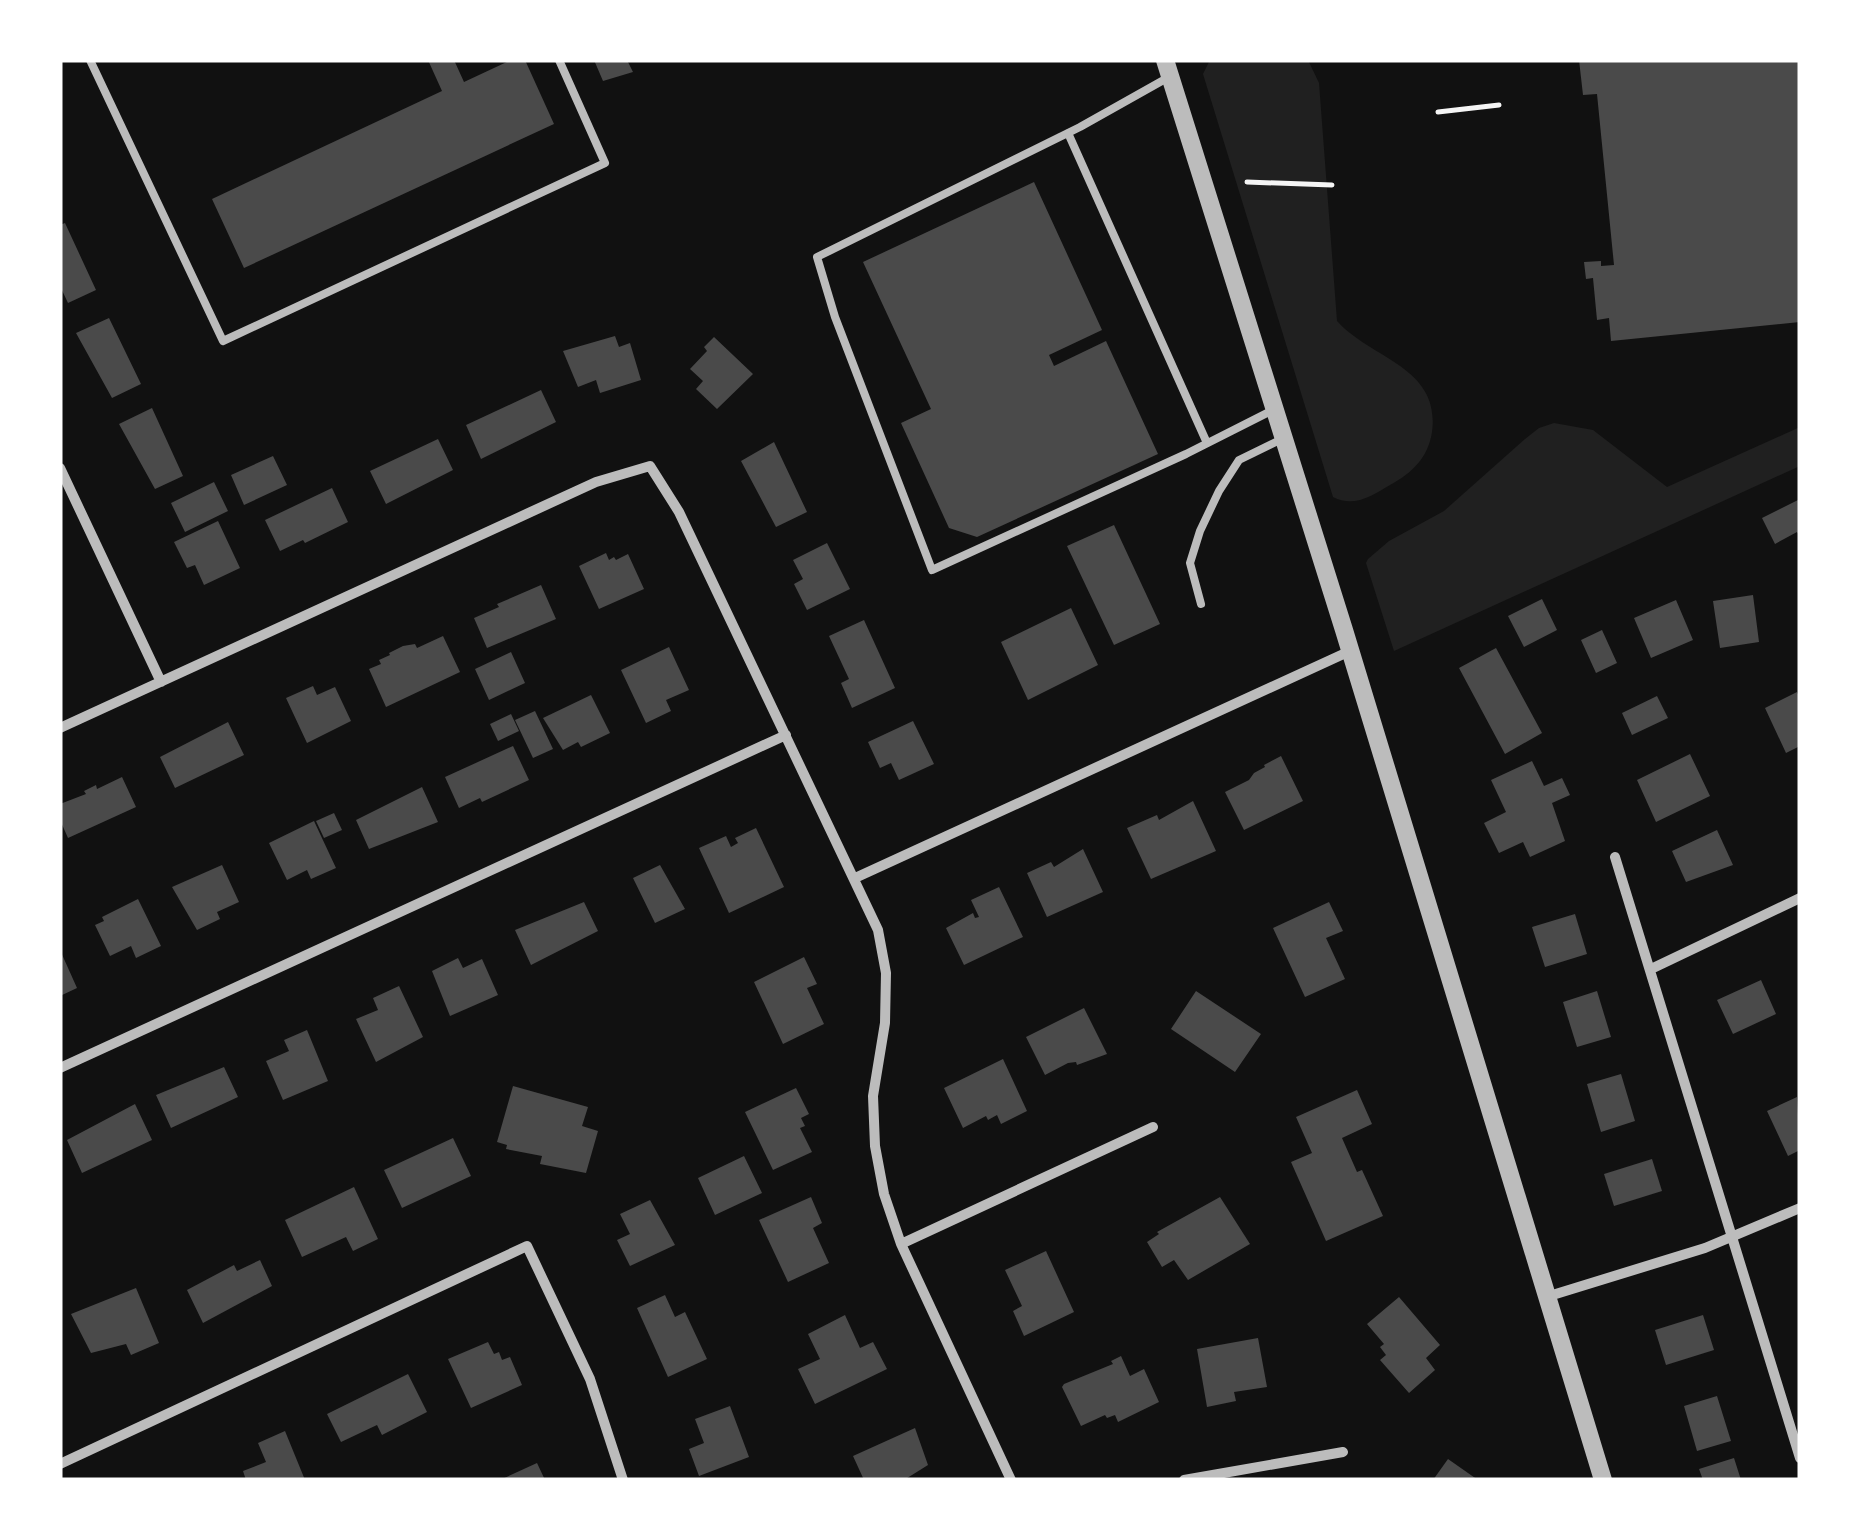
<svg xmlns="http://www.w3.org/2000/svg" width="1860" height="1540" font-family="'Titillium Web',sans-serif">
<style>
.green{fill:#202020}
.building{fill:#4a4a4a}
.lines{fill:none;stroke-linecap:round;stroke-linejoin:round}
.path{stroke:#f5f5f5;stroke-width:5}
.service{stroke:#bcbcbc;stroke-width:8}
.minor{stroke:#bcbcbc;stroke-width:10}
.tertiary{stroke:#bcbcbc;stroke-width:18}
</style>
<rect width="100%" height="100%" fill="#111"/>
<path class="green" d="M1210 60H1308L1319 83 1337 321C1371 359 1441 367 1432 432 1428 458 1412 473 1390 485 1371 496 1354 508 1333 497L1203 74Z
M1554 423 1593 430 1667 487 1800 427V466L1394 651 1366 563 1368 559 1389 541 1444 511 1525 439 1539 428Z"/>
<path class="building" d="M428 60H454L464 82 511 60H525L554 124 244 268 212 199 442 91Z
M594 60H627L633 72 603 81Z
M1579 60H1800V322L1611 341 1609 318 1597 320 1593 278 1586 279 1584 262 1601 261V266L1614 265 1597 94 1583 95Z
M1034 182 1102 330 1049 355 1054 366 1106 341 1158 454 977 537 949 528 901 423 931 409 863 262Z
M65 223 96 290 68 303 60 286V225Z
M109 318 141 384 112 398 76 333Z
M615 336 619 347 630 343 641 380 600 393 596 380 578 387 563 351Z
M714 337 753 374 717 409 696 389 703 381 690 369 707 351 704 347Z
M541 390 556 422 481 459 466 425Z
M152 408 183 476 155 489 119 424Z
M438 439 453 470 386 504 370 471Z
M774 442 807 512 776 527 741 461Z
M273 456 287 485 244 505 231 475Z
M214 482 228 511 185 532 171 503Z
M332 488 348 522 305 543 303 540 280 551 265 520Z
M1800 499V537L1797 532 1775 544 1762 518Z
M218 521 240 568 204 585 195 565 187 568 174 542Z
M1114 525 1160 624 1114 645 1067 546Z
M827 543 850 589 807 610 794 584 803 579 793 560Z
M606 553 609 560 614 557 616 560 628 554 644 589 599 609 579 566Z
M541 585 556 619 487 648 474 618 499 607 497 604Z
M1753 595 1759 642 1720 648 1713 601Z
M1542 599 1557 630 1524 647 1508 616Z
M1676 600 1693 640 1651 658 1634 618Z
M1071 608 1098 665 1028 700 1001 642Z
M864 620 895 688 852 708 841 683 849 679 829 636Z
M1602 630 1617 663 1596 673 1581 640Z
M443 636 460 672 386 707 369 669 381 664 379 660 390 655 389 653 403 646 415 644 417 648Z
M669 647 689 690 666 700 671 711 646 723 621 670Z
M1496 648 1542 733 1505 754 1459 668Z
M511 652 525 683 489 700 475 669Z
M313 686 317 695 335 687 351 721 307 743 286 698Z
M1797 692 1800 699V746L1786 753 1765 708Z
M591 695 610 733 581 747 578 742 563 750 543 718Z
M1657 696 1668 718 1632 735 1622 713Z
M535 711 553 749 533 758 515 720Z
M511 714 519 731 498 741 490 724Z
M913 721 934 764 899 780 891 763 880 768 868 742Z
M228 722 244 755 175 788 160 757Z
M513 746 529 780 482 802 480 798 459 808 445 777Z
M1690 754 1710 796 1656 822 1637 780Z
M1281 756 1303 801 1244 830 1225 792 1249 780 1254 773 1265 767 1264 765Z
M1532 761 1544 786 1562 778 1570 795 1552 803 1565 841 1530 857 1523 842 1499 853 1484 823 1506 812 1491 780Z
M122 777 136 807 68 838 60 820V804L86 794 84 791 96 785 97 789Z
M422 787 438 822 369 849 356 820Z
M1193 801 1216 851 1151 879 1127 828 1157 815 1159 820Z
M334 813 342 830 324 838 316 821Z
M314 821 336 868 311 879 307 870 287 880 269 843Z
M756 828 784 887 729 913 699 848 726 836 731 847 738 843 735 838Z
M1717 830 1733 865 1686 882 1672 851Z
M1083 849 1103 892 1047 917 1027 873 1051 862 1054 867Z
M222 865 239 902 217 912 220 919 197 930 172 887Z
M660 865 685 909 655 923 633 878Z
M999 887 1023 937 964 965 946 928 973 913 975 918 979 917 971 900Z
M138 899 161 946 136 958 131 946 110 956 95 925 104 921 102 917Z
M584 902 598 931 531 965 515 930Z
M1329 902 1343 931 1326 938 1345 979 1305 997 1273 928Z
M1575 914 1587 954 1545 967 1532 927Z
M60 950 77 988 60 996Z
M804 957 817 984 807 988 824 1024 783 1044 754 982Z
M458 958 463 968 482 959 498 995 450 1016 432 971Z
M1761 980 1776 1014 1733 1034 1717 1000Z
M399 986 423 1037 376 1062 356 1019 378 1010 373 998Z
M1196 991 1261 1034 1235 1072 1171 1029Z
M1597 991 1611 1037 1577 1047 1563 1002Z
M1084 1008 1107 1054 1077 1065 1076 1062 1068 1063 1045 1075 1026 1037Z
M307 1030 328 1081 283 1100 266 1061 289 1051 284 1040Z
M1003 1059 1027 1111 1001 1124 997 1115 988 1120 986 1116 963 1128 944 1088Z
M224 1067 238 1097 171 1128 156 1095Z
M1621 1074 1635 1121 1601 1132 1587 1084Z
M513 1086 588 1107 582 1126 598 1131 586 1173 540 1164 542 1156 506 1149 507 1145 497 1142Z
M796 1088 809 1114 801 1118 805 1126 800 1128 812 1152 773 1170 745 1112Z
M1357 1090 1372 1124 1342 1138 1357 1172 1362 1170 1383 1216 1326 1241 1291 1162 1312 1153 1296 1117Z
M1797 1097 1800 1150 1788 1156 1767 1111Z
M135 1104 152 1140 82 1173 67 1140Z
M453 1138 471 1176 402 1208 384 1170Z
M744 1156 762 1193 715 1215 698 1178Z
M1652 1159 1662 1191 1614 1206 1604 1174Z
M354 1187 378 1239 353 1251 346 1237 302 1257 285 1220Z
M811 1197 822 1223 813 1228 829 1263 788 1282 759 1220Z
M1220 1197 1250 1244 1188 1280 1174 1260 1162 1267 1147 1242 1159 1234 1157 1232Z
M650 1200 675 1245 630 1266 617 1240 630 1234 620 1214Z
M1046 1251 1074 1312 1024 1336 1013 1311 1022 1306 1005 1270Z
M260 1260 272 1286 203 1323 187 1290 234 1265 237 1271Z
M136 1288 159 1343 131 1355 126 1344 91 1353 71 1314Z
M665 1295 675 1317 685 1312 707 1359 668 1377 637 1308Z
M1399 1297 1440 1345 1426 1358 1435 1370 1409 1393 1380 1360 1386 1355 1380 1347 1384 1344 1367 1324Z
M845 1315 860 1348 873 1342 887 1369 815 1404 798 1369 820 1359 808 1334Z
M1703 1315 1714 1350 1666 1365 1655 1330Z
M1258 1338 1267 1387 1234 1392 1236 1401 1207 1407 1197 1349Z
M488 1342 494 1354 499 1352 502 1360 510 1357 522 1385 471 1408 448 1359Z
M1121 1356 1130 1376 1144 1369 1159 1402 1118 1422 1115 1415 1107 1418 1105 1415 1081 1426 1062 1387 1064 1384 1113 1364 1111 1361Z
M408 1374 427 1412 382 1435 377 1425 341 1442 327 1414Z
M1717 1396 1731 1441 1697 1451 1684 1406Z
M730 1406 749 1457 699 1476 689 1449 704 1443 695 1419Z
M915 1428 928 1465 904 1480H864L853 1456Z
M285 1431 305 1480H246L243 1471 266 1462 258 1443Z
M1734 1458 1741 1480H1703L1699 1469Z
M1448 1459 1478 1480H1433Z
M537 1463 545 1480H500Z"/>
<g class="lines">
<path class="path" d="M1438 112 1499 105
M1247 182 1332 185"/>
<path class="service" d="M90 60 223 341 605 163 559 60
M1169 77 1080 127 817 257 835 317 932 570 1186 454 1275 409
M1068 133 1207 443
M1201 604 1190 563 1200 531 1219 491 1239 460 1284 438"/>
<path class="minor" d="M60 468 161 682
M60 728 596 482 650 466 679 512 878 930 886 973 885 1023 873 1096 875 1146 884 1194 901 1244 1011 1480
M1615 857 1800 1458
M855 878 1350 651
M1651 969 1800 898
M60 1068 786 735
M901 1244 1153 1127
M1546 1297 1705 1248 1800 1208
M60 1464 527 1246 590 1379 623 1480
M1184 1480 1343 1452"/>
<path class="tertiary" d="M1165 60 1344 630 1603 1480"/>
</g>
<rect width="1860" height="1540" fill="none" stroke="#ffffff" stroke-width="125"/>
</svg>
